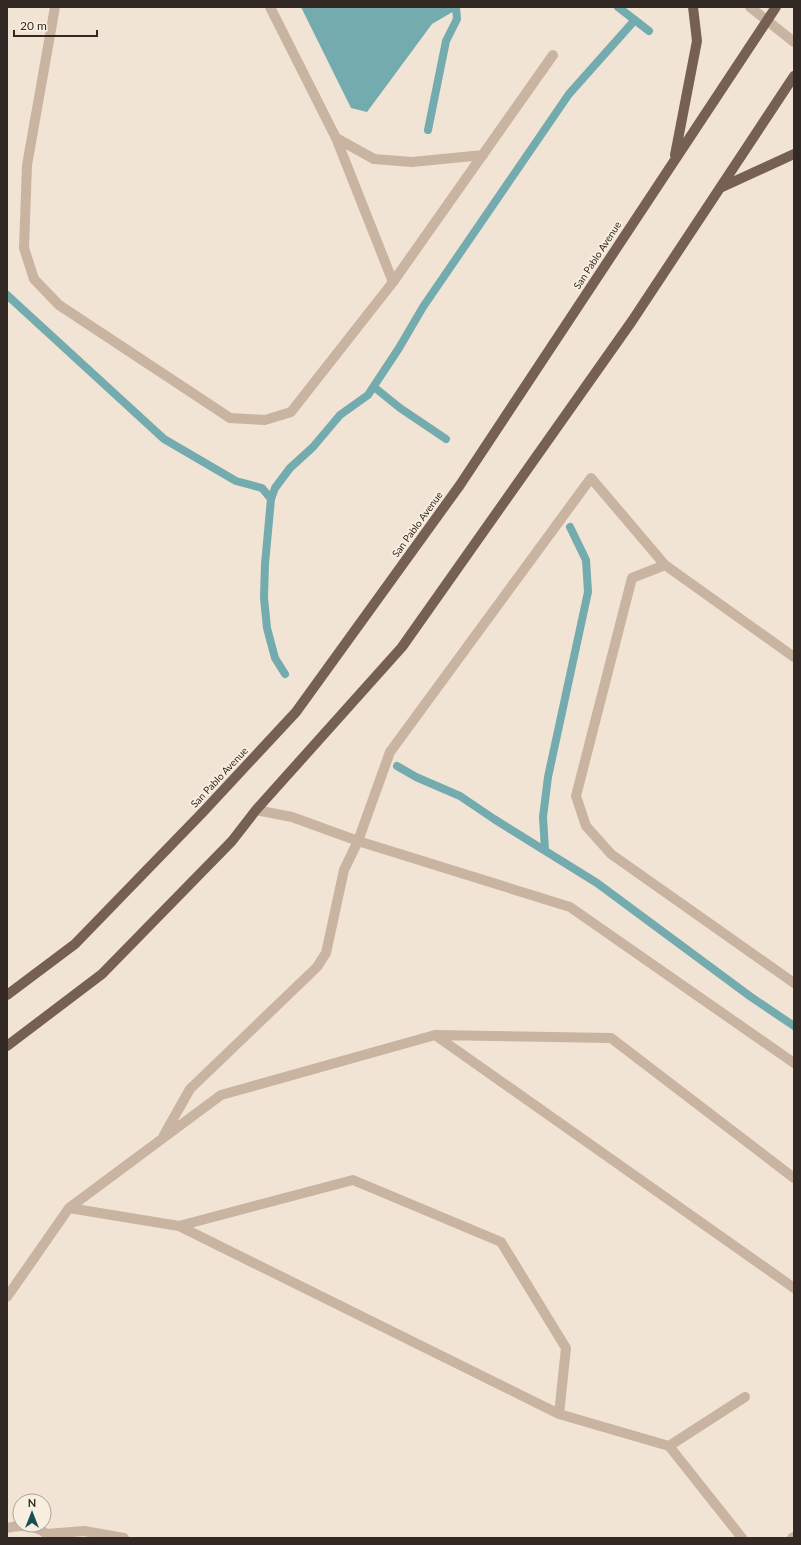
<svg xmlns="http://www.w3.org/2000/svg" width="801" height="1545" font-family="Lato,sans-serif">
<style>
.water{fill:#73abaf}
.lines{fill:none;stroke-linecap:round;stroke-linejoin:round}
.stream{stroke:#73abaf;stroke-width:8}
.minor{stroke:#c9b4a1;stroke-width:10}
.major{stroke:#766054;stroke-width:10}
.labels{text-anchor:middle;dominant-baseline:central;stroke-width:3.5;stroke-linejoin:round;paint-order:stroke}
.street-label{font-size:10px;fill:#332924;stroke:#f9efe1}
</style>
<rect width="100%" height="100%" fill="#f1e4d5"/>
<path class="water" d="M301 7H461L432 24 367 112 351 108Z"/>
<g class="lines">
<path class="stream" d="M618 7 649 31
M428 130 446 41 457 19 456 7
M7 295 164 439 236 481 262 488 271 499
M374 387 400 408 446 439
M285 674 275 658 267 628 264 598 265 564 271 499 275 488 290 468 313 447 340 415 368 395 399 348 423 307 569 94 634 21
M397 766 416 777 460 796 494 819 597 883 751 997 794 1026
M545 850 543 817 548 777 588 592 586 560 570 527"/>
<path class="minor" d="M55 7 27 165 24 248 34 279 59 305 230 418 265 420 291 412 393 282 336 138 270 7
M750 7 794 42
M336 138 374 159 412 162 483 155
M393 282 553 55
M794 657 665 565 632 578 576 796 586 826 611 854 794 983
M256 810 292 817 358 841 570 907 794 1063
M435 1035 794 1288
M164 1135 190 1089 317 967 326 953 344 870 358 841 390 752 591 478 665 565
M69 1208 179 1226 559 1414 669 1446 745 1397
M179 1226 353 1180 501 1242 566 1348 559 1414
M7 1297 69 1208 221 1095 435 1035 611 1038 794 1178
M669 1446 742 1538
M7 1528C22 1524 40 1525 50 1538
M47 1534 84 1531 124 1538
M792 1538 794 1537"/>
<path class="major" d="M675 155 697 41 693 7
M720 188 794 154
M7 995 75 944 203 812 296 712 460 485 776 7
M7 1046 102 974 232 841 256 810 402 647 632 321 794 76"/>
</g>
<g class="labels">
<g class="street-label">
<text transform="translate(597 255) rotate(-57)">San Pablo Avenue</text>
<text transform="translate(417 524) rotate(-54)">San Pablo Avenue</text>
<text transform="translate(219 777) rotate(-47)">San Pablo Avenue</text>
</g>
</g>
<rect width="801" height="1545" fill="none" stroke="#332924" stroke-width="16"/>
<g transform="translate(32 1513)"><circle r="19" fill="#f9efe1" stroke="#aaa095"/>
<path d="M0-3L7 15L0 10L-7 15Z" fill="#195055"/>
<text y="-6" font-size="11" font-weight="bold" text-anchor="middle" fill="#332924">N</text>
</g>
<path d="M14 30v6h83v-6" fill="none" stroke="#332924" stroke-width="2"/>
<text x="20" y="30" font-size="12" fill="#332924" stroke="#f9efe1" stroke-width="3" paint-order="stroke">20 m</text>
</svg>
